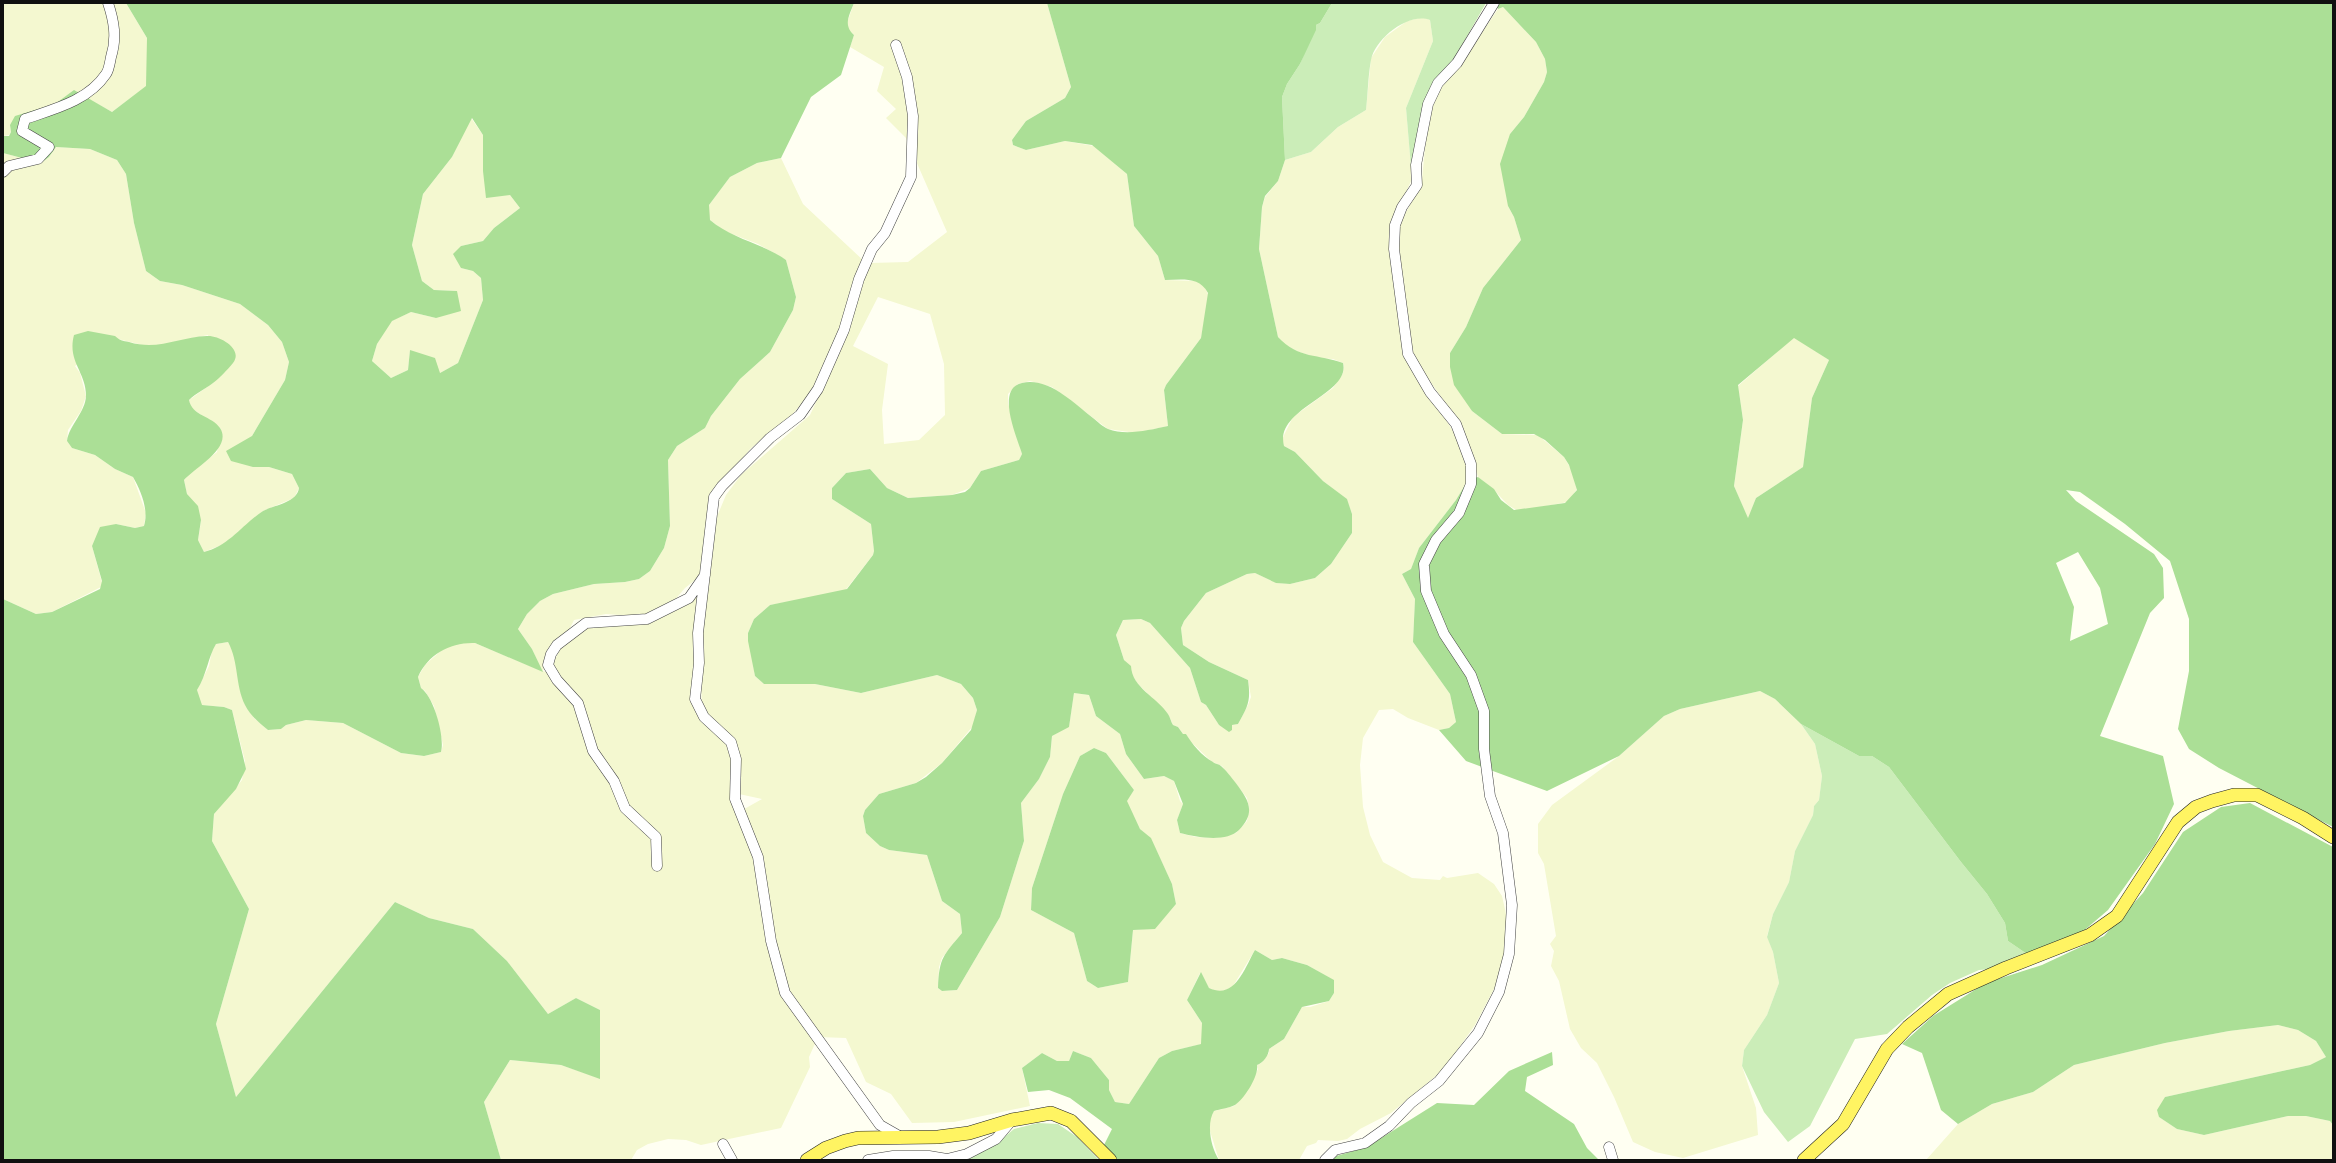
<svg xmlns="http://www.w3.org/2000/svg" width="2336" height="1163" viewBox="0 0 2336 1163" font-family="Georgia,serif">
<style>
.farmland{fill:#f4f8d0;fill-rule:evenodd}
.green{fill:#cbedb8}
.forest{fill:#abdf96;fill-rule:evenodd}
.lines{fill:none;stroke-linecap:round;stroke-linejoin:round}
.minor-casing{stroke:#434343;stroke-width:11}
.major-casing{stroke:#212121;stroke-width:14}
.minor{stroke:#fff;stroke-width:10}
.major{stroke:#fff462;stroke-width:13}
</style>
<rect width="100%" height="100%" fill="#fffff2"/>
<path class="farmland" d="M3 3H126L147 38V86L112 112 74 91 55 104 10 125 11 132 9 135 3 136Z
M854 3H1047L1071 87 1065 98 1026 121 1012 140 1013 145 1026 150 1065 141 1094 146 1127 174 1134 226 1158 256 1165 280 1199 281 1205 287 1209 297 1201 338 1166 385 1164 390 1168 426 1136 433 1108 429 1052 387 1030 381 1018 384 1008 394V403L1022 454 1019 460 981 471 970 488 952 495 908 498 887 488 870 469 846 473 832 488V499L871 524 874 551 873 555 844 592 770 605 754 619 748 633 755 676 764 684H815L861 693 937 675 961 684 973 698 977 710 973 726 942 763 916 783 879 794 865 810 863 816 866 833 880 846 889 850 927 855 942 901 960 914 962 933 942 958 939 967 938 988 942 991 957 990 1000 917 1024 841 1021 803 1039 779 1050 757 1052 736 1069 726 1074 693 1089 695 1096 716 1120 734 1126 754 1144 779 1164 776 1174 781 1180 801 1183 804 1177 820 1180 833 1196 837 1215 838 1236 833 1247 821 1249 809 1247 798 1222 766 1212 762 1190 741 1186 734H1183L1178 727 1173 725 1168 714 1137 683 1131 673 1130 666 1124 660 1116 635 1123 620 1141 619 1150 623 1190 668 1201 702 1206 705 1219 725 1229 731 1232 730V725L1238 724 1248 705 1251 697 1248 680 1209 662 1183 645 1181 628 1184 621 1206 593 1247 574 1255 573 1277 583 1290 584 1315 578 1331 564 1352 533V514L1347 500 1323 481 1295 452 1284 446 1282 439 1293 417 1333 388 1343 373 1344 366 1343 363 1333 359 1317 358 1299 352 1285 345 1278 337 1259 249 1262 207 1265 197 1278 181 1285 160 1311 152 1338 127 1366 110 1371 58 1385 37 1407 21 1423 17 1430 20 1433 41 1406 108 1412 179 1390 227 1396 299 1407 359 1458 439 1468 462V480L1456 500 1419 548 1411 569 1402 574 1415 599 1413 642 1450 694 1456 722 1449 728 1439 730 1408 718 1393 709 1379 710 1363 738 1360 765 1363 807 1370 835 1383 862 1412 878 1440 880 1443 876 1447 878 1478 873 1494 884 1502 896 1509 927 1505 959 1496 985 1475 1025 1443 1070 1391 1113 1360 1129 1347 1139 1338 1141 1318 1140 1316 1143 1307 1146 1299 1160H1219L1210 1131V1118L1214 1111 1234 1106 1240 1100 1251 1083 1258 1069 1257 1065 1261 1063 1269 1053V1049L1284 1039 1302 1007H1310L1329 1001 1334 993 1333 980 1307 965 1282 958 1272 960 1255 950 1233 986 1226 991 1220 993 1209 988 1200 973 1187 1000 1202 1023V1044L1172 1051 1159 1058 1129 1104 1115 1102 1109 1090V1080L1091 1058 1073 1051 1069 1061H1057L1042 1053 1022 1068 1030 1106 954 1122 912 1123 891 1094 866 1082 846 1038 818 1037 809 1057 810 1067 781 1128 701 1145 686 1140 668 1139 648 1144 637 1150 631 1160H501L484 1102 510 1060 561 1065 599 1078 600 1010 576 998 548 1014 507 961 473 929 429 918 395 902 236 1097 216 1024 249 909 212 841 214 814 242 780 245 761 232 710 224 707 201 705 199 702 197 690 209 666 212 650 216 644 228 642 233 651 245 704 254 718 268 730 281 729 286 725 306 720 343 723 401 753 424 756 441 752 443 745 434 706 425 691 421 688 418 677 425 665 445 647 465 642 475 643 542 671 532 649 518 629 527 614 540 601 553 594 594 584 625 582 639 579 650 571 664 548 670 526 668 460 677 446 705 428 711 416 740 379 770 352 793 310 796 297 786 260 758 244 724 231 710 220 708 212 709 205 730 177 757 163 781 158 803 204 865 262 858 273 827 366 808 396 790 417 751 448 711 496 707 558 700 576 685 588 667 609 637 616 606 614 574 620 568 632 546 654 543 671 557 676 551 666 561 648 568 639 590 624 625 626 646 622 669 613 701 591 697 627 693 694 696 710 715 731 723 737 733 753 730 783 739 812 762 799 739 794 737 777 741 764 736 743 702 708 700 648 716 519 726 495 741 475 810 415 838 355 870 263 908 262 947 232 906 138 886 118 896 109 877 91 884 67 850 47 854 35 848 30 847 23ZM878 297 930 314 944 364 945 415 919 440 884 444 882 410 888 364 853 346ZM1094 748 1106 753 1134 790 1126 801 1140 829 1151 839 1172 884 1176 904 1155 928 1133 930 1128 982 1098 988 1087 981 1074 933 1031 910 1032 888 1063 794 1080 756Z
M1503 7 1536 42 1545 59 1547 72 1544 82 1524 117 1510 134 1508 206 1514 217 1521 240 1483 288 1466 327 1450 353 1472 411 1502 434 1538 435 1564 457 1572 471 1577 489 1568 502 1518 511 1508 505 1493 489 1478 477 1459 422 1427 377 1412 353 1398 254 1399 221 1408 209 1422 180 1426 137 1435 95 1460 65 1498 9Z
M471 118 483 135V171L510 195 520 208 494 228 483 241 461 246V268L473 271 481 278 483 300 458 363 440 373 410 350 408 370 391 378 372 361 377 344 391 321 411 312 436 318 457 291 434 290 422 281 412 245 423 194 452 157Z
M56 147 90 149 117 160 126 174 134 223 146 271 160 281 182 285 240 304 268 325 282 342 289 362 285 380 252 436 253 467H269L292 474 299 488 294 498 263 511 224 544 204 552 198 540 201 521 187 494 184 480 189 474 217 452 221 429 190 407 189 400 214 382 208 335 150 347 118 339 75 366 80 373 86 396 81 411 68 430 67 441 72 448 95 455 115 469 133 477 146 513 144 526 135 528 116 524 100 531 92 546 103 586 52 612 36 614 3 599V153L41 163 49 157Z
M1794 337 1829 360 1812 398 1803 467 1756 498 1748 519 1734 486 1743 420 1738 386Z
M1760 691 1775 699 1801 724 1815 744 1822 776 1819 800 1814 806 1813 815 1795 851 1789 882 1773 914 1767 936 1773 952 1779 983 1767 1015 1744 1050 1742 1066 1756 1108 1758 1135 1683 1158 1655 1152 1633 1142 1614 1097 1597 1063 1581 1048 1570 1029 1559 981 1551 966 1554 951 1550 944 1556 936 1544 864 1538 853V824L1552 805 1619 756 1664 716 1680 709Z
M2278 1025 2298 1030 2316 1041 2326 1057 2310 1065 2165 1097 2159 1117 2177 1129 2204 1135 2288 1116H2306L2330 1121 2333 1125V1160H1926L1958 1124 1992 1104 2033 1092 2074 1065 2165 1043 2229 1031Z"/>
<path class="green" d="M1332 3H1486L1450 66 1420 129 1412 179 1406 108 1433 41 1430 20C1408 12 1375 39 1371 60 1368 76 1368 93 1366 110L1338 127 1311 152 1285 160 1282 97 1287 84 1300 64 1316 25 1320 23Z
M1801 724 1859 756H1872L1889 767 1961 862 1987 894 2005 923 2008 941 2027 954 1991 969 1979 970 1950 983 1932 995 1887 1034 1855 1039 1810 1126 1788 1142 1764 1112 1742 1066 1744 1050 1767 1015 1779 983 1773 952 1767 937 1773 914 1789 882 1795 851 1813 815 1814 806 1819 800 1822 776 1815 744Z
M1038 1123 1058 1124 1077 1137 1099 1160H964L1002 1139 1014 1129Z"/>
<path class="forest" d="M126 3H854C849 16 843 25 854 35L841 75 811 97 781 158 757 163 730 177 709 205 710 220C732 239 762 243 786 260L796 297 793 310 770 352 740 379 711 416 705 428 677 446 668 460 670 526 664 548 650 571 639 579 625 582 594 584 553 594 540 601 527 614 518 629 532 649 543 672 475 643C451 642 428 654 418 677L421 688C434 697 445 737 441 752L424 756 401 753 343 723 306 720 286 725 281 729 268 730C259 723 250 715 245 705 235 685 239 662 228 642L216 644C208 657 207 674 197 690L202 705 224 707 232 710 246 769 236 789 214 814 212 841 249 909 216 1024 236 1097 395 902 429 918 473 929 507 961 548 1014 576 998 600 1010V1079L561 1065 510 1060 484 1102 501 1160H3V599L36 614 52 612 100 589 102 581 92 546 100 527 116 524 135 528 144 526C149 510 141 491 133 477L115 469 95 455 72 448 67 441C69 425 86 412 86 395 86 372 67 361 74 335L88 331 115 336C119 340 123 341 129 342 158 351 179 337 207 336 219 335 244 349 233 363 227 370 220 378 213 383 205 389 196 393 189 400 192 416 212 416 220 428 233 448 194 468 184 480L187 494 198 506 201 520 198 540 204 552C229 546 243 524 263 511 274 505 297 503 299 488L292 474 269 467H253L231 461 226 451 252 436 285 380 289 362 282 342 268 325 240 304 182 285 160 281 146 271 134 223 126 174 117 160 90 149 56 147 49 157 41 163 3 153V136H9L11 132 10 125 15 116 55 104 74 90 112 112 146 86 147 38ZM472 118 483 135V171L486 198 510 195 520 208 494 228 483 241 461 246 453 254 461 268 473 271 481 278 483 300 458 363 440 373 435 358 410 350 408 370 391 378 372 361 377 344 392 321 411 312 436 318 461 311 457 291 434 290 422 281 412 245 423 194 452 157Z
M1047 3H1332L1320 23 1316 25V30L1300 64 1287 84 1282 97 1285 160 1278 181 1265 196 1262 207 1259 249 1278 337C1298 359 1319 354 1343 363 1351 395 1274 408 1284 446L1295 452 1323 481 1347 499 1352 514V533L1331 564 1315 578 1290 584 1276 583 1255 573 1247 574 1206 593 1184 621 1181 628 1183 645 1209 662 1248 680C1251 701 1248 706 1238 724L1232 725V730L1229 732 1219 725 1206 705 1201 702 1190 668 1150 623 1141 619 1123 620 1116 635 1124 660 1131 666C1132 688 1157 697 1168 714 1170 717 1171 722 1173 725L1178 727 1183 734H1186C1192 744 1202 756 1213 762 1215 764 1219 764 1221 766 1226 770 1231 777 1235 782 1248 799 1257 812 1239 830 1226 843 1196 837 1180 833L1177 820 1183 804 1174 781 1164 776 1144 779 1126 754 1120 734 1096 716 1089 695 1074 693 1069 727 1052 736 1050 757 1039 779 1021 803 1024 841 1000 917 957 990 942 991 938 988C939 957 944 955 962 933L960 914 942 901 927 855 889 850 880 846 866 833 863 816 865 810 879 794 916 783 926 777 942 763 971 730 977 710 973 698 961 684 937 675 861 693 815 684H764L755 676 748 641V633L754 619 770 605 847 589 873 555 874 551 871 524 832 499V488L846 473 870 469 887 488 908 498 952 495 965 492 970 488 981 471 1019 460 1022 454C1017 437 995 389 1022 383 1049 377 1073 403 1093 418 1097 421 1103 427 1108 429 1126 436 1149 430 1168 426L1164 390 1166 385 1201 338 1208 293C1199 276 1181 280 1165 280L1158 256 1134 226 1127 174 1092 145 1065 141 1026 150 1013 145 1012 140 1026 121 1065 98 1071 87Z
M1496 3H2333V827L2219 768 2189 749 2178 729 2189 671V619L2170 561 2125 524 2080 492 2066 490 2076 501 2154 554 2163 568 2164 598 2150 613 2100 736 2163 756 2174 804 2155 844 2108 910 2080 934 2027 954 2008 941 2005 923 1987 894 1961 862 1889 767 1872 756H1859L1801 724 1775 699 1760 691 1680 709 1664 716 1619 756 1547 791 1466 761 1439 730 1449 728 1456 722 1450 694 1413 642 1415 599 1402 574 1411 569 1419 548 1456 500 1468 480 1478 477 1494 489 1501 500 1514 510 1565 503 1577 490 1569 465 1564 457 1545 440 1534 434H1502L1472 411 1454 385 1450 367V353L1466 327 1483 288 1521 240 1514 217 1508 206 1500 164 1510 134 1524 117 1544 82 1547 72 1545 59 1536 42 1503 7 1498 9ZM1794 338 1829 360 1812 398 1803 467 1756 498 1748 518 1734 486 1743 420 1738 385ZM2078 552 2100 588 2108 624 2070 641 2074 607 2056 563Z
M1094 748 1106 753 1134 790 1127 801 1140 829 1151 838 1172 884 1176 904 1155 929 1133 930 1128 982 1098 988 1087 981 1074 933 1031 910 1032 888 1063 794 1080 756Z
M2250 803 2333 847V1125L2330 1121 2306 1116H2288L2204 1135 2177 1129 2159 1117 2157 1110 2165 1097 2310 1065 2326 1057 2316 1041 2298 1030 2278 1025 2229 1031 2165 1043 2074 1065 2033 1092 1992 1104 1958 1124 1941 1110 1922 1053 1902 1044 1933 1016 1986 983 2042 965 2104 936 2143 893 2183 832 2221 807Z
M1255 950 1272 960 1282 958 1307 965 1334 980V993L1329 1001 1302 1007 1284 1039 1269 1049C1269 1055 1263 1063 1257 1065 1259 1076 1244 1099 1235 1105 1229 1108 1220 1109 1214 1111 1206 1124 1211 1148 1219 1160H1117L1104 1145 1112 1129 1070 1098 1049 1090 1028 1092 1022 1068 1042 1053 1057 1061H1069L1073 1051 1091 1058 1109 1080V1090L1115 1102 1129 1104 1159 1058 1172 1051 1201 1044 1202 1023 1187 1000 1201 972 1209 988C1235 1000 1244 969 1255 950Z
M1552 1052 1553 1065 1527 1077 1525 1091 1574 1124 1587 1148 1599 1160H1335L1333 1157 1367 1147 1437 1103 1474 1105 1509 1071Z"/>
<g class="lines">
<defs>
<path id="minor" d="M896 45 907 77 913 116 911 177 885 233 872 249 859 279 844 330 818 389 800 415 770 438 722 486 714 497 698 633 699 663 695 699 704 717 731 742 736 759 735 799 758 857 771 941 785 993 880 1125 901 1137
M3 172 9 166 38 159 49 147 22 131 25 119C54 109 88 101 106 74 109 70 110 62 111 57 117 38 114 21 108 3
M657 866 656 837 625 808 614 781 593 751 578 703 557 680 548 665 551 654 557 645 586 623 647 619 689 598 705 575
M723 1144 732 1160
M1609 1147 1613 1160
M868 1160 893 1156H929L947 1159 967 1154 996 1139 1012 1120
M1325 1160 1335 1150 1365 1143 1389 1126 1411 1103 1439 1081 1478 1033 1499 992 1509 954 1512 905 1503 833 1490 796 1484 749V711L1471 675 1444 634 1426 591 1424 564 1436 540 1459 513 1471 484V464L1456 424 1430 392 1408 354 1394 249 1395 225 1402 207 1417 185 1416 165 1428 104 1438 83 1457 63 1494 3"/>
<path id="major" d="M807 1160 826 1148 845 1141 858 1138 938 1137 969 1133 1012 1120 1051 1113 1071 1121 1110 1160
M1804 1160 1843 1124 1887 1049 1908 1027 1948 994 2006 968 2090 935 2117 916 2178 822 2196 807 2212 801 2234 795H2257L2303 818 2333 837"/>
</defs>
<use href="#minor" class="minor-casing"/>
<use href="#major" class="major-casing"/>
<use href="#minor" class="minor"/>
<use href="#major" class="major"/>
</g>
<rect width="2336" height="1163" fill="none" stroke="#101010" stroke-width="8"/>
</svg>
